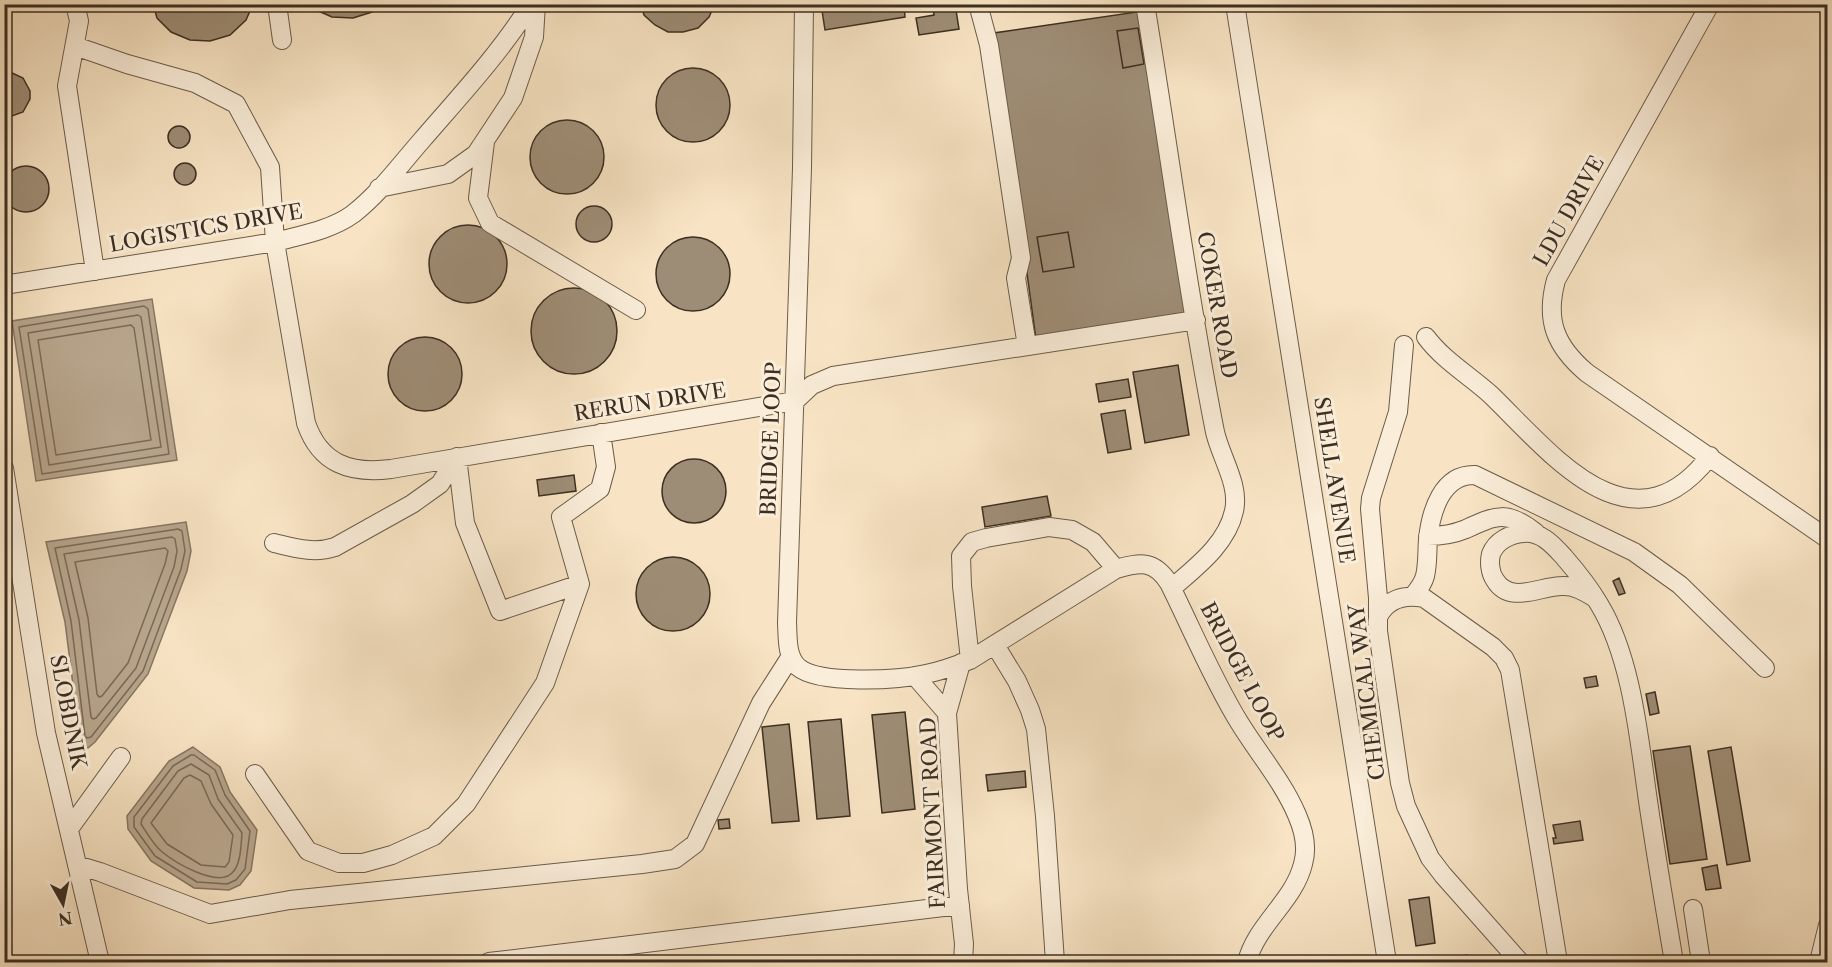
<svg xmlns="http://www.w3.org/2000/svg" width="1832" height="967" viewBox="0 0 1832 967" font-family="'Libre Caslon Text',serif">
<style>
.water{fill:#b8a68d;stroke:#867662;stroke-width:1.5}
.lines{fill:none;stroke-linecap:round;stroke-linejoin:round}
.shore{stroke:#7a6a58;stroke-width:1.5}
.building{fill:#9e8d76;stroke:#3c2f22;stroke-width:1.5}
.minor-casing{stroke:#6b5c4a;stroke-width:20}
.minor{stroke:#faedd9;stroke-width:18}
.labels{text-anchor:middle;stroke-width:6;stroke-linejoin:round;paint-order:stroke}
.street-label{font-size:21px;fill:#3c2f22;stroke:#faedd9}
</style>
<rect width="100%" height="100%" fill="#f8e4c4"/>
<filter id="stains"><feTurbulence type="fractalNoise" baseFrequency=".00333" numOctaves="4"/><feColorMatrix values="0 0 0 0 .2 0 0 0 0 .09 0 0 0 0 .02 0 0 0 .5 -.17"/></filter>
<radialGradient id="worn" r=".72"><stop offset=".6" stop-color="#630" stop-opacity="0"/><stop offset="1" stop-color="#630" stop-opacity=".3"/></radialGradient>
<path class="water" d="M152 299 177 460 36 481 12 321Z
M186 522 191 551 187 571 148 674 95 742 88 748 84 747 80 740 65 622 46 542Z
M193 747 220 767 230 792 257 830 251 871 240 885 229 890 194 888 151 861 128 829 127 816 169 761Z"/>
<g class="lines">
<path class="shore" d="M144 306 148 309 169 454 42 474 19 327Z
M138 315 141 317 161 447 49 465 28 333Z
M131 325 134 328 151 440 56 455 38 340Z
M178 529 182 531 185 551 181 569 143 671 91 737 87 738 85 736 71 621 55 548Z
M172 537 175 539 177 551 174 567 136 668 96 718 93 719 91 717 79 620 64 554Z
M165 548 168 551 165 564 128 663 102 696 99 697 97 694 88 618 75 562Z
M191 755H194L215 770 225 795 250 831 245 869 236 880 227 884 197 882 155 856 134 827V817L173 766Z
M191 764 209 775 218 799 242 833C241 845 241 865 232 873 217 888 174 862 161 851 153 844 147 833 141 824L142 819 178 771Z
M190 775 201 781 211 804 233 835 229 862 225 867 201 865 167 844 151 823 184 778Z"/>
</g>
<path class="building" d="M153 4H253L246 20 230 35 210 41 190 40 171 32 157 18Z
M309 4H380L372 12 353 18 332 17 314 9Z
M641 4H715L709 17 698 28 683 32H668L655 25 644 15Z
M821 4H831V7L849 4H904L905 17 825 30Z
M933 4H955L959 29 919 35 916 18 934 15Z
M1605 4H1630L1620 11H1614Z
M1143 11 1190 315 1036 339 994 33Z
M1138 28 1144 64 1123 68 1117 31Z
M656 105a37 37 0 1 1 74 0a37 37 0 1 1-74 0Z
M10 72 23 78 30 91V99L23 112 9 117H4V73Z
M530 157a37 37 0 1 1 74 0a37 37 0 1 1-74 0Z
M168 137a11 11 0 1 1 22 0a11 11 0 1 1-22 0Z
M1828 132V150L1822 143 1823 135Z
M174 174a11 11 0 1 1 22 0a11 11 0 1 1-22 0Z
M3 189a23 23 0 1 1 46 0a23 23 0 1 1-46 0Z
M576 224a18 18 0 1 1 36 0a18 18 0 1 1-36 0Z
M429 264a39 39 0 1 1 78 0a39 39 0 1 1-78 0Z
M1068 232 1074 267 1043 272 1037 237Z
M656 274a37 37 0 1 1 74 0a37 37 0 1 1-74 0Z
M531 331a43 43 0 1 1 86 0a43 43 0 1 1-86 0Z
M388 374a37 37 0 1 1 74 0a37 37 0 1 1-74 0Z
M1178 365 1189 435 1145 443 1133 372Z
M1128 379 1131 397 1099 402 1096 384Z
M1125 410 1131 449 1108 453 1101 414Z
M662 491a32 32 0 1 1 64 0a32 32 0 1 1-64 0Z
M574 475 576 491 539 496 537 480Z
M1047 496 1051 516 985 527 982 507Z
M636 594a37 37 0 1 1 74 0a37 37 0 1 1-74 0Z
M1619 578 1625 593 1619 595 1613 581Z
M1596 676 1598 686 1586 688 1584 678Z
M1655 692 1659 713 1650 715 1646 694Z
M905 712 915 809 882 813 872 715Z
M841 719 850 816 817 819 808 722Z
M789 724 799 821 772 823 762 727Z
M1690 746 1707 859 1670 864 1653 751Z
M1731 747 1750 861 1727 865 1708 751Z
M1025 771 1026 787 988 791 986 775Z
M729 819 730 828 719 829 718 820Z
M1580 821 1583 840 1554 844 1553 838H1556L1553 825Z
M1717 865 1721 888 1706 890 1702 868Z
M1429 897 1435 943 1416 946 1409 900Z
M1467 955 1468 962H1434L1433 961Z"/>
<g class="lines">
<defs>
<path id="minor" d="M75 4 79 21 67 86 95 271
M277 4 282 40
M804 4 802 168 787 623C788 637 786 656 798 667 819 685 899 680 926 674 941 671 955 666 970 660L1116 569C1141 562 1154 560 1169 583 1192 629 1212 678 1239 722 1258 753 1283 782 1297 815 1304 831 1308 847 1303 864 1294 901 1256 925 1247 962
M978 4 989 45 1021 258 1016 278 1027 346
M1145 4C1169 147 1187 291 1215 432 1221 458 1240 485 1234 511 1227 544 1196 567 1172 588
M1235 4 1387 962
M1710 4 1556 280C1545 320 1555 346 1587 373L1828 539
M75 46 127 64 195 83 236 104 270 167 275 242 306 423C320 464 350 474 391 469L795 401 812 385 833 376 1196 320
M485 142 478 198 490 223 636 310
M379 188 448 174 476 154 513 98 534 37 536 4
M4 285 275 242C301 235 331 230 353 214 379 194 400 165 422 140 460 96 500 53 531 4
M1426 337C1443 360 1470 376 1491 395 1551 453 1631 558 1710 456
M1404 345 1398 412 1371 498 1370 509 1378 598V631L1400 783 1406 806 1430 858 1443 875 1520 962
M457 457 465 523 500 611 580 584 561 517 600 489 606 467 601 433
M4 468 46 733 100 962
M1428 536C1441 536 1454 534 1466 529 1496 515 1508 510 1536 533
M274 543C295 548 314 554 335 547L412 504 440 484 457 457
M1413 596C1418 590 1423 584 1425 576 1428 564 1427 551 1428 539 1431 511 1442 474 1475 475L1634 552 1680 585 1765 668
M1595 598C1585 592 1574 585 1562 586 1540 586 1510 605 1495 580 1490 573 1489 562 1491 554 1496 541 1510 534 1523 533 1541 531 1553 545 1564 557 1577 572 1589 587 1599 604 1632 658 1639 739 1648 801 1656 855 1665 909 1674 962
M1378 617C1387 599 1404 594 1424 598L1493 647 1504 658 1510 670 1558 962
M995 645 1017 681 1030 710 1036 729 1045 816 1055 962
M970 660 962 586 961 556 972 542 986 538 1049 527 1072 530 1093 542 1116 569
M961 663 947 713 958 889 964 944 963 962
M915 676 947 713
M255 774 308 851 339 863H363L392 855 434 836 466 804 545 683 580 584
M69 829 121 757
M77 865 100 872 210 914 290 900 642 864 675 859 695 844 761 703 791 656
M1693 909 1701 962
M489 962 960 905
M1819 962 1828 925"/>
</defs>
<use href="#minor" class="minor-casing"/>
<use href="#minor" class="minor"/>
</g>
<g class="labels">
<g class="street-label">
<text transform="translate(1569 211) rotate(-61)" y="7">LDU DRIVE</text>
<text transform="translate(206 228) rotate(-10)" y="7">LOGISTICS DRIVE</text>
<text transform="translate(1217 305) rotate(80)" y="7">COKER ROAD</text>
<text transform="translate(650 402) rotate(-9)" y="7">RERUN DRIVE</text>
<text transform="translate(771 439) rotate(-88)" y="7">BRIDGE LOOP</text>
<text transform="translate(1334 480) rotate(81)" y="7">SHELL AVENUE</text>
<text transform="translate(1242 672) rotate(62)" y="7">BRIDGE LOOP</text>
<text transform="translate(1367 692) rotate(-97)" y="7">CHEMICAL WAY</text>
<text transform="translate(68 712) rotate(79)" y="7">SLOBDNIK</text>
<text transform="translate(933 813) rotate(-93)" y="7">FAIRMONT ROAD</text>
</g>
</g>
<rect width="1832" height="967" fill="none" stroke="#f8e4c4" stroke-width="24"/>
<rect x="6" y="6" width="1820" height="955" fill="none" stroke="#3c2f22" stroke-width="3"/>
<rect x="12" y="12" width="1808" height="943" fill="none" stroke="#3c2f22" stroke-width="1.5"/>
<g transform="translate(63 904) rotate(171)" stroke="#faedd9" stroke-width="4.5" paint-order="stroke">
<path d="M0-4.5L10 22L0 15L-10 22Z" fill="#3c2f22"/>
<text y="-9" font-size="16" font-weight="bold" text-anchor="middle" fill="#3c2f22">N</text>
</g>
<rect width="100%" height="100%" filter="url(#stains)"/>
<rect width="100%" height="100%" fill="url(#worn)"/>
</svg>
